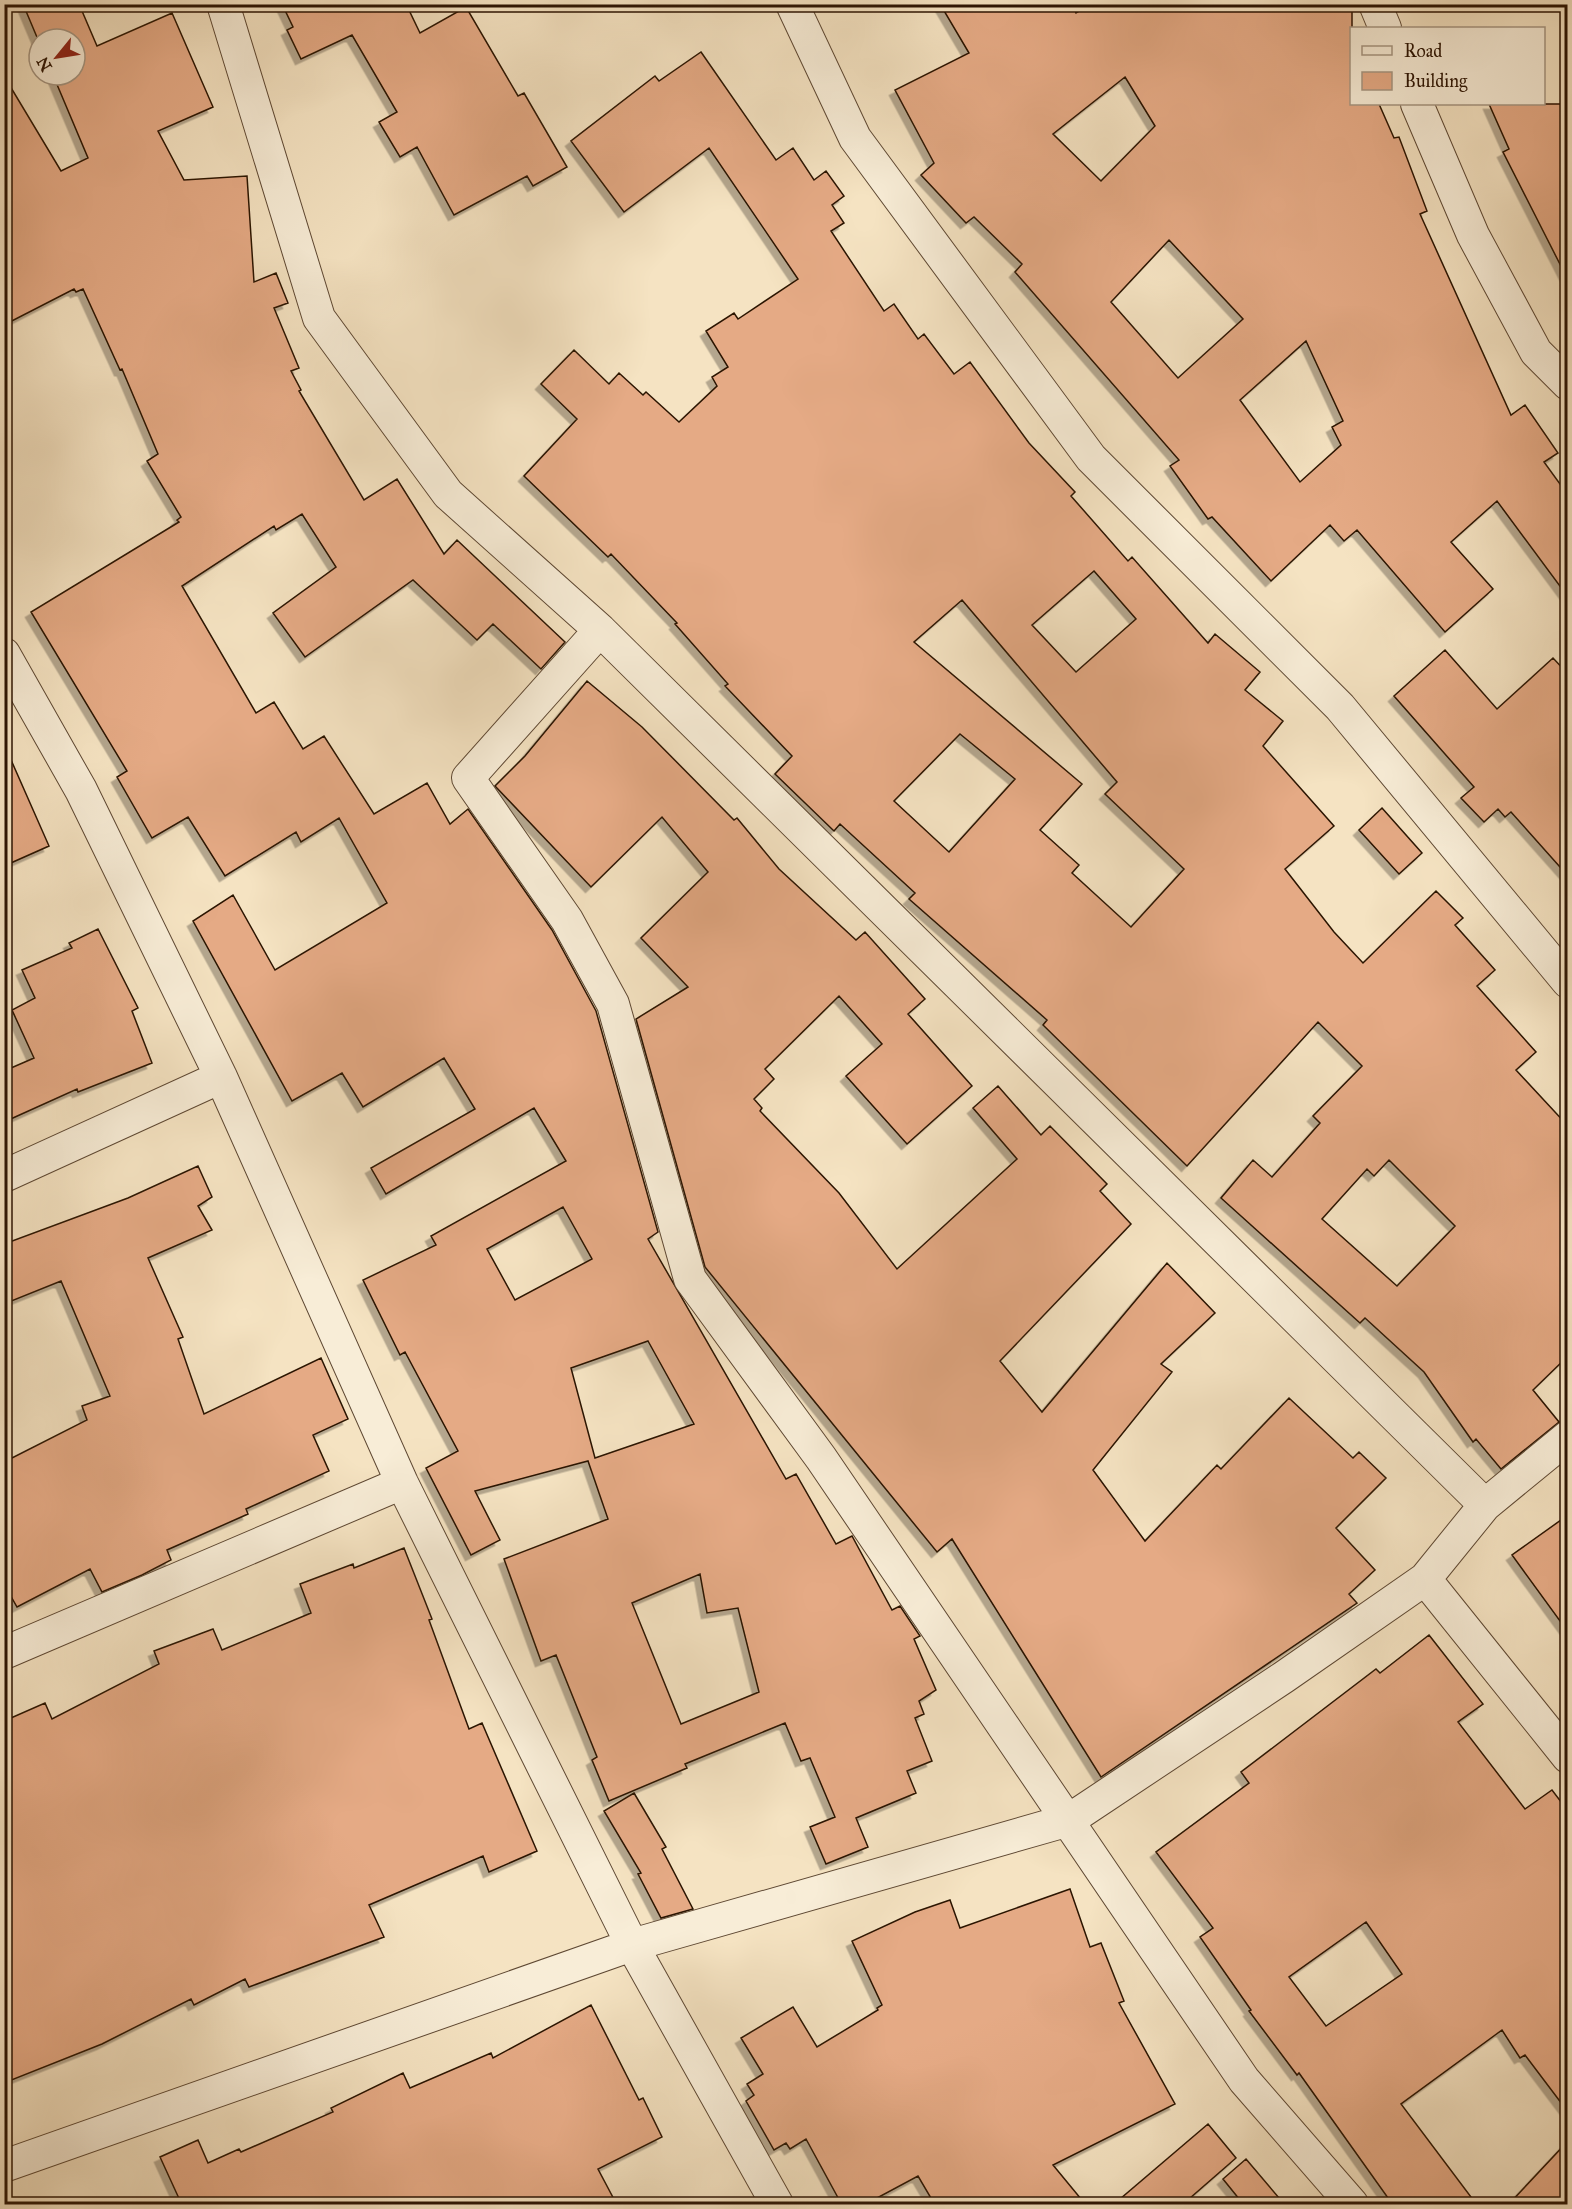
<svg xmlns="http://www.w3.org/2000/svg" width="1572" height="2209" viewBox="0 0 1572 2209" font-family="'IM FELL Great Primer',serif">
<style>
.building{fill:#e5aa85;stroke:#2c1403;stroke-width:1.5;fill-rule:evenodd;filter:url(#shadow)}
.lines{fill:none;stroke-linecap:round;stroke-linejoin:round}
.minor-casing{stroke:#5e4833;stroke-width:34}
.minor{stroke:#f8edd7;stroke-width:32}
</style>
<defs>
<filter id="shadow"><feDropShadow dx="-5.5" dy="5.5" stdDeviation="0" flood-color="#0004"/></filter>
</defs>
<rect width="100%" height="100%" fill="#f5e3c2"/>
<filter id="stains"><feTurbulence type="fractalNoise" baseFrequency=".00333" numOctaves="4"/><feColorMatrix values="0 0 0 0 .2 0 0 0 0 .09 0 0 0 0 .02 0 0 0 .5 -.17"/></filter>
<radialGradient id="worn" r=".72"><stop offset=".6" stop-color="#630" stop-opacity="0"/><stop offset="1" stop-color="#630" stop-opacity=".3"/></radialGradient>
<path class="building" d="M23 4H79L97 46 172 13 213 107 158 131 184 180 247 176 254 282 276 273 288 303 274 308 299 368 291 371 301 390 299 391 364 500 397 479 444 554 457 540 565 642 541 669 493 624 477 640 413 580 305 657 273 613 336 567 302 514 276 530 274 526 182 586 256 713 274 702 303 749 324 736 374 814 427 783 450 824 468 809 552 930 596 1011 658 1232 648 1239 786 1479 796 1474 836 1544 852 1536 892 1610 900 1606 920 1636 914 1639 936 1690 919 1701 924 1714 915 1718 932 1761 907 1771 916 1793 856 1818 868 1847 826 1864 810 1827 835 1817 810 1758 801 1761 785 1723 685 1764 687 1768 609 1801 592 1760 597 1757 556 1655 541 1661 504 1559 608 1519 588 1461 475 1491 500 1540 471 1555 426 1468 458 1451 405 1352 400 1355 363 1280 436 1245 431 1236 566 1161 534 1108 386 1194 371 1168 475 1109 444 1058 363 1107 342 1073 292 1101 193 921 233 895 275 970 387 903 339 818 301 842 296 832 225 876 188 817 152 838 117 777 127 771 31 612 179 522 177 520 181 517 147 461 158 454 122 369 120 370 83 289 76 292 74 289 4 325V76L61 171 88 158 53 75H75V39H39V42ZM563 1207 592 1259 515 1300 487 1249ZM648 1341 694 1424 595 1458 571 1368ZM700 1574 707 1613 738 1608 759 1692 681 1724 632 1603Z
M282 4H415L408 8 420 33 466 7 518 96 524 93 567 167 533 186 527 176 454 215 417 147 400 157 379 122 397 112 352 35 301 59 287 30 293 27Z
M940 4H1072L1076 13 1091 4H1352V104H1379L1394 138 1399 137 1427 211 1420 214 1511 415 1525 405 1558 453 1544 462 1568 495V597L1497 501 1451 542 1493 589 1445 632 1357 530 1344 541 1330 525 1271 581 1212 517 1208 519 1170 466 1179 460 1015 272 1022 264 974 217 966 223 921 175 934 163 895 90 969 53ZM1125 77 1155 126 1101 181 1053 134ZM1169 240 1243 319 1178 378 1111 302ZM1306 341 1343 421 1332 427 1341 445 1300 482 1240 400Z
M701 52 776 160 793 148 814 180 826 171 844 196 832 205 844 223 831 231 884 311 894 304 918 339 924 334 954 374 970 362 1029 443 1075 492 1071 496 1128 561 1132 557 1208 643 1215 634 1260 672 1245 690 1283 721 1263 746 1334 826 1285 869 1334 932 1363 963 1436 891 1463 918 1455 925 1495 970 1477 986 1536 1052 1516 1070 1568 1126V1356L1533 1390 1559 1422 1501 1469 1476 1439 1473 1442 1424 1372 1365 1318 1360 1323 1221 1198 1253 1160 1272 1177 1320 1123 1313 1116 1362 1066 1318 1022 1187 1166 1043 1025 1047 1020 909 899 915 893 840 824 834 831 775 774 792 756 725 686 728 684 675 624 677 623 611 554 608 557 524 476 577 419 541 384 574 350 609 384 619 373 643 395 646 392 679 422 717 386 712 377 728 367 706 331 734 313 738 319 798 279 709 148 624 212 571 141 655 76 659 81ZM1094 571 1136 619 1076 672 1032 625ZM962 600 1117 782 1105 794 1184 869 1131 927 1072 873 1079 865 1040 830 1082 784 914 642ZM960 734 1015 779 949 852 894 801ZM1389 1160 1455 1226 1397 1286 1322 1219 1367 1169 1374 1176Z
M1489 104H1568V280L1503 152 1509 149Z
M1445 650 1497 709 1553 658 1568 674V876L1511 812 1505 817 1498 809 1484 822 1461 798 1474 787 1394 696Z
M587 681 642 727 734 820 737 818 779 869 856 940 865 932 925 999 908 1014 972 1086 907 1144 846 1076 882 1044 839 996 765 1069 774 1079 754 1099 762 1108 760 1111 839 1193 897 1269 1017 1159 973 1108 998 1086 1041 1135 1050 1126 1107 1184 1100 1191 1131 1224 1000 1361 1042 1412 1167 1263 1215 1313 1161 1364 1172 1372 1093 1470 1145 1541 1217 1465 1221 1469 1289 1398 1353 1458 1359 1452 1386 1478 1336 1528 1375 1570 1349 1594 1357 1603 1101 1777 952 1539 937 1552 705 1267 636 1019 688 987 641 938 708 872 662 817 591 887 495 786 525 756Z
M4 744 49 846 4 866Z
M1382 808 1422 853 1399 874 1359 830Z
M98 929 138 1008 132 1011 152 1063 78 1092 77 1089 4 1122V1071L34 1058 12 1010 35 998 22 970 72 948 69 943Z
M198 1166 212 1197 198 1206 212 1230 148 1258 183 1337 178 1339 204 1414 321 1358 348 1419 313 1435 329 1471 246 1509 248 1514 167 1550 171 1560 142 1575 102 1592 90 1569 17 1607 4 1584V1462L87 1420 82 1406 110 1396 61 1281 4 1304V1244L128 1198Z
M1568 1515V1632L1512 1555Z
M404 1548 432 1619 429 1620 469 1729 482 1723 537 1851 489 1872 483 1856 369 1905 384 1937 249 1987 245 1979 194 2005 191 1999 102 2044 4 2083V1721L45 1703 52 1719 159 1664 154 1651 213 1629 222 1650 311 1613 300 1584 353 1564 354 1568Z
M1429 1635 1483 1704 1458 1722 1525 1809 1552 1790 1568 1811V2112L1525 2055 1520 2058 1502 2030 1401 2104 1477 2205H1393L1299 2073 1297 2075 1249 2011 1251 2010 1200 1937 1213 1928 1156 1852 1249 1783 1241 1772 1376 1669 1380 1673ZM1366 1922 1402 1974 1326 2026 1289 1977Z
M634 1793 666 1847 662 1849 693 1909 661 1918 638 1874 641 1873 604 1811Z
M1070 1889 1090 1947 1101 1943 1124 2001 1119 2003 1175 2104 1053 2165 1086 2205H935L918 2176 864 2205H842L806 2139 790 2149 786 2143 774 2150 746 2101 754 2095 747 2084 763 2074 741 2038 793 2007 817 2047 878 2010 877 2008 882 2005 852 1941 915 1912 950 1900 960 1928Z
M591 2005 639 2100 643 2098 662 2137 598 2169 617 2205H182L160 2157 198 2140 208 2163 239 2149 241 2152 333 2112 331 2108 403 2073 410 2088 491 2053 493 2058Z
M1208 2124 1236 2158 1182 2205H1113Z
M1568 2141V2205H1508Z
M1246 2159 1285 2205H1244L1223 2179Z"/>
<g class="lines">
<defs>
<path id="minor" d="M223 4 319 318 448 494 600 630 1485 1505
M792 4 855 138 1091 458 1340 707 1568 982
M1375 4 1385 28
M1417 104 1473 235 1536 352 1568 384
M600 630 468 778 567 920 613 1004 690 1279 821 1458 1244 2080 1352 2204
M4 654 81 790 221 1077 402 1483 632 1945 777 2204
M4 1176 221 1077
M1425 1579 1568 1757
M4 1653 402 1483
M4 2166 632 1945 1069 1820 1284 1677 1425 1579 1485 1505 1568 1437"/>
</defs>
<use href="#minor" class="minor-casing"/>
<use href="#minor" class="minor"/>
</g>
<rect width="1572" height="2209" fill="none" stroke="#f5e3c2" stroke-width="24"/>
<rect x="6" y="6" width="1560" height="2197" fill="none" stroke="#2c1403" stroke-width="3"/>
<rect x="12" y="12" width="1548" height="2185" fill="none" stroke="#2c1403" stroke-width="1.5"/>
<rect x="1350" y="27" width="195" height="78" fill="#f8edd7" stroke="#a69682" stroke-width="1.5"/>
<rect x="1362" y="46" width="30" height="9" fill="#f8edd7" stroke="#a69682" stroke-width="1.5"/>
<text x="1404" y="57" font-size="18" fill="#2c1403">Road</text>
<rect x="1362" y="72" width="30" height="18" fill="#e5aa85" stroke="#a69682" stroke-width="1.5"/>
<text x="1404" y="87" font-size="18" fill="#2c1403">Building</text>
<g transform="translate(57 57) rotate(240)"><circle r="28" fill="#f8edd7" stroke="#a69682" stroke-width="1.5"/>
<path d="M0-4.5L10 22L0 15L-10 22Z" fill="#8f2418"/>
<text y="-9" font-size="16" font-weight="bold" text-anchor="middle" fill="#2c1403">N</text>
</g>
<rect width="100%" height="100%" filter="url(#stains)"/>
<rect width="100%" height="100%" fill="url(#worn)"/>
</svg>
